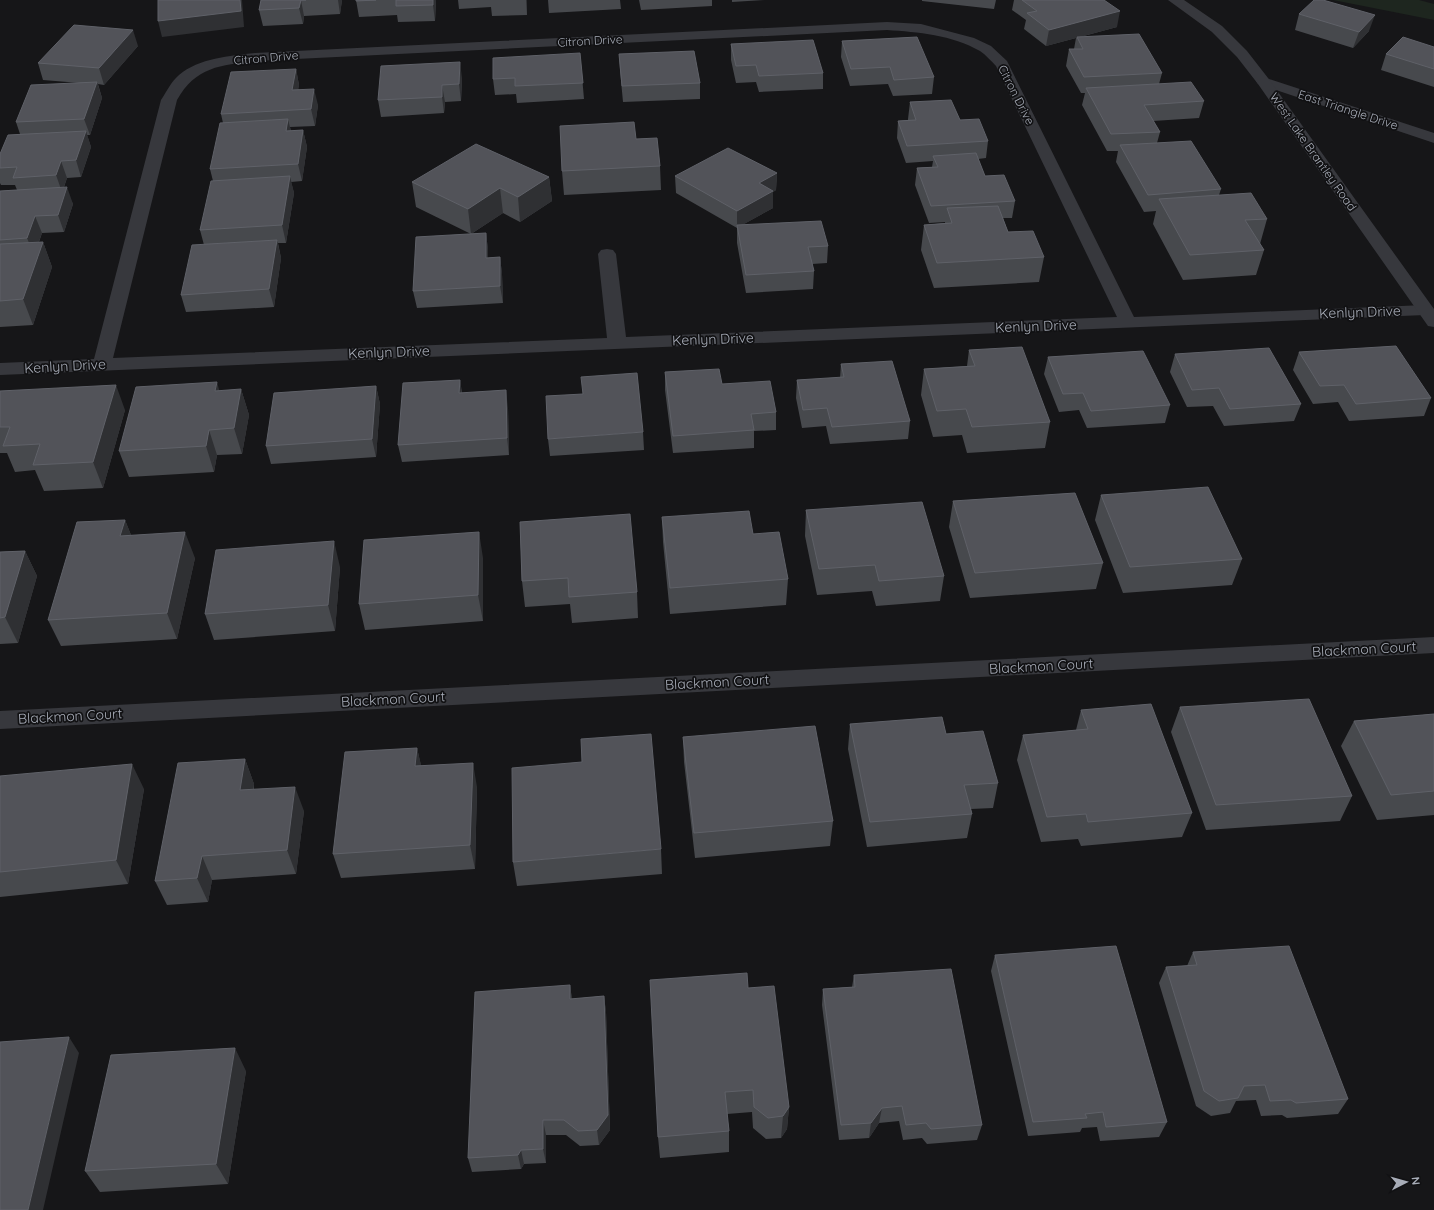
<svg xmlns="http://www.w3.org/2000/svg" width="1434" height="1210" viewBox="0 0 1434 1210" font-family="Quicksand,sans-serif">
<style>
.green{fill:#1e261f}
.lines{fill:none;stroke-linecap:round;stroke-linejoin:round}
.minor{fill:#37383d;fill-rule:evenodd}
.tertiary{fill:#37383d;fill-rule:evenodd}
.wall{fill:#47494d}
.shaded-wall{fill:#2f3033}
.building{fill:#525359;stroke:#5f6168}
.labels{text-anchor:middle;stroke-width:3.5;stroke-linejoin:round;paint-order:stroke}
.far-street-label{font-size:12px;fill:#a8adb8;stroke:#111113}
.street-label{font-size:14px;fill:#a8adb8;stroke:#111113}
</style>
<rect width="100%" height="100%" fill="#161618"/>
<path class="green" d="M1333 0H1419L1434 4V20Z"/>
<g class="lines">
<path class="minor" d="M887 22 921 24 974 38 991 46 1007 61 1134 317 1425 305 1431 306 1434 310 1431 314 1425 315 0 375V363L94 359 161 100C167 91 171 82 179 75 199 58 230 56 255 53ZM887 30C918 32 952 35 980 51 986 55 991 61 996 66L1117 317 626 337 616 254 613 250 607 249 601 250 598 254 607 338 113 358 177 100C195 67 221 65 255 61Z
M1263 77 1434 133V143L1258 84 1256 81 1258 78Z
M1434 637V653L0 729V711Z"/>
<path class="tertiary" d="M1168 0H1184L1222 26 1247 51 1268 78 1434 309V327L1428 326 1258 84 1237 57 1212 32Z"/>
</g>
<path class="wall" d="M261 0H342L340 14 304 16 303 24 263 26 259 10Z
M356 0H436L435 21 398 22 397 15 359 17Z
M458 0H527V15L492 16 491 7 459 9Z
M548 0H620L621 9 549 13Z
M639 0H712V6L641 10Z
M732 0H764L732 2Z
M922 0H996L994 9 922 1Z
M1014 0H1104L1117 27 1080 37 1162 73 1159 84 1204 101 1199 118 1153 121 1160 132 1157 143 1221 189 1219 195 1267 219 1260 244 1264 250 1256 275 1183 280 1153 224 1156 211 1144 212 1116 162 1118 151H1107L1082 105 1085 93H1081L1066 66 1069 49H1074L1076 38 1046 46 1024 29 1026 20 1012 10Z
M1299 14 1369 31 1353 48 1295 30Z
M842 41 934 77 932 94 893 96 888 84 850 86 841 57Z
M731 44 823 73V89L759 92 756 82 736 83 731 60Z
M138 46 104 85 98 84 102 98 90 135H87L91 147 81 177 67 178 64 187 73 204 64 232 42 233 39 242H43L52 267 33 325 0 327V191L17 190 15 185H1L0 183V154L20 134 16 122 80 83 43 80 38 63Z
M1434 47V87L1381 70 1386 54Z
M580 53 584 99 517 103 516 94 495 95 493 79Z
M619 54 700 83V99L623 102 620 70Z
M296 69 299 85 298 89 318 105 315 126 290 127 291 131 303 130 307 147 302 181 291 182 294 193 286 243H278L281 258 274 307 186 312 181 295 204 245 200 230 213 181 210 169 223 123 221 114Z
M462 78 461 101 445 102 444 113 381 117 378 100Z
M910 102 960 120 988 141 986 158 978 159 985 176 1015 201 1012 218H1003L1008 232 1044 257 1039 282 934 288 921 250 924 225 945 223V222L929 223 915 185 917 168 932 167 933 161 906 163 897 138 898 121 908 120V119Z
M636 139 660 166 661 190 564 195 562 171Z
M777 173 776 190 773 192V208L742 225 828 246 827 263 812 264 814 271 813 289 746 293 737 243V228L676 193 675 176Z
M549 177 552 201 520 222 503 213 471 234 416 207 412 182Z
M486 233 488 250V258L500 257 502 274 503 303 417 308 413 291Z
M969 350 1050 422 1045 448 967 453 962 435 933 437 921 395 924 369 967 366Z
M1299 352 1431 398 1424 416 1349 421 1338 402 1313 404 1293 370Z
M1175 354 1301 404 1294 421 1224 426 1213 406 1187 407 1170 372Z
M1048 357 1170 405 1165 423 1087 428 1079 410 1059 412 1044 374Z
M841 364 910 421 908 439 830 444 826 426 802 428 796 398 797 380 840 378Z
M665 372 722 384 776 412V430L754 431V448L673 453 665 390Z
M460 380 462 393 508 408 509 455 402 462 398 445Z
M376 386 380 404 376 457 271 464 266 446Z
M241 389 249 415 242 454 217 455 214 472 129 477 119 451 219 391Z
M0 391 125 410 103 488 44 491 35 470 15 472 7 453H0Z
M643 432 644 450 550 456 548 439Z
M1101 495 1242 559 1232 585 1123 593 1095 520Z
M953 501 1103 563 1096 589 970 598 949 527Z
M806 510 944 576 940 601 876 606 872 591 817 595 805 536Z
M662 517 753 534 788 579 786 605 670 614 663 542Z
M125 520 131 535 195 558 177 639 61 646 48 620Z
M520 522 637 592 638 618 572 623 570 604 525 607 522 581Z
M25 551 37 576 18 643 0 644V552Z
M483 558V621L365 630 359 604Z
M340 567 335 631 214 640 205 614Z
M1180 707 1352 796 1340 821 1206 830 1171 732Z
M1081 710 1192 813 1182 837 1081 846 1078 839 1041 842 1017 760 1023 735 1076 730Z
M1434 714V815L1377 820 1341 746 1354 721Z
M850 724 946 734 998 783 993 808 971 809 972 814 967 838 867 847 848 749Z
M683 737 833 821 830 846 695 858 684 762Z
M417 748 421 766 477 787 475 869 341 878 333 854Z
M245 759 254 784V789L304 811 296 874 212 880 208 902 167 905 155 881Z
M0 776 144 789 128 884 0 897Z
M661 849 662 874 517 886 513 862Z
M1193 952 1348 1099 1338 1114 1287 1118 1282 1115 1261 1116 1256 1100 1236 1101 1230 1113 1211 1116 1196 1106 1159 983 1166 967 1187 966Z
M995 955 1167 1122 1159 1137 1100 1141 1097 1127 1082 1128 1080 1132 1028 1136 991 971Z
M854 975 982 1125 977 1140 927 1144 922 1138 903 1140 899 1121 879 1123 869 1138 839 1140 822 1005 823 989 852 987Z
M570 985 572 999 604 996 606 1012 610 1130 599 1145 580 1146 566 1135H546V1163L524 1164 521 1169 472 1172 468 1158Z
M748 988 789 1107 787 1129 781 1138 766 1139 753 1128 752 1112 727 1114 729 1131V1152L660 1158 658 1137Z
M246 1071 228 1184 100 1192 85 1171Z"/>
<path class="shaded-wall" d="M240 0H242L244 27 162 37 158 21Z
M301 0 304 16 303 24 299 8Z
M338 0H342L340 14Z
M433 0H436L435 21 433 5Z
M526 0H527V15Z
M1120 11 1117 27 1046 46 1049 30Z
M1375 15 1369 31 1353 48 1359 32Z
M133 30 138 46 104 85 99 68Z
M460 62 462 78 461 101 459 84Z
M296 69 299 85 296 106 292 90Z
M97 82 102 98 90 135 84 119Z
M442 85 445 102 444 113 442 97Z
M314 89 318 105 315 126 311 109Z
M288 119 292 136 286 131Z
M303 130 307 147 302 181 298 164Z
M86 131 91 147 81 177 76 160Z
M61 161 67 178 62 192 56 175Z
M777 173 776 190 773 192V208L737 228V211L759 183Z
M290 176 294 193 286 243 282 225Z
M549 177 552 201 520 222 518 197Z
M67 187 73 204 64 232 58 215Z
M500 188 503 213 471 234 468 209Z
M35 216 42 233 34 255 27 238Z
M486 233 488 250V275L486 258Z
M277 240 281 258 274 307 269 289Z
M43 242 52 267 33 325 23 299Z
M500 257 502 274 503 303 500 286Z
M460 380 462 397 459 393Z
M217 382 224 408 215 391Z
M116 385 125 410 103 488 93 462Z
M376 386 380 404 376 457 372 439Z
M241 389 249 415 242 454 234 428Z
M506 390 508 408 509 455 507 438Z
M209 430 217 455 214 472 206 446Z
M125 520 135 545 120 536Z
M185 532 195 558 177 639 167 613Z
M479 532 483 558V621L478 595Z
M334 541 340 567 335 631 328 605Z
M25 551 37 576 18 643 5 617Z
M417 748 423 773 415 766Z
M245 759 254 784 250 815 240 790Z
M473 763 477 787 475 869 470 845Z
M132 764 144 789 128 884 116 860Z
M295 787 304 811 296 874 287 850Z
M202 856 212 880 208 902 197 878Z
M570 985 572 1001 570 999Z
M604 996 606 1012 610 1130 599 1145 597 1130Z
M69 1037 79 1053 43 1210H28Z
M235 1048 246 1071 228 1184 216 1164Z
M789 1107 787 1129 781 1138 783 1116Z
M882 1108 879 1123 869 1138 871 1123Z
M543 1120 546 1135V1163L543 1149Z
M521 1150 524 1164 521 1169 518 1155Z"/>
<path class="building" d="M158 0H240L241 11 158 21Z
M261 0H306H301L299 8 259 10Z
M356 0H376L356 1Z
M396 0H433V5L396 6Z
M1022 0H1104L1120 11 1049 30 1027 13 1037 11Z
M1314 0H1323L1375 15 1359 32 1299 14Z
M74 25 133 30 99 68 38 63Z
M1139 34 1162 73 1084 77 1069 49H1083L1077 37Z
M917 37 934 77 894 80 890 67 851 69 842 41Z
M1403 37 1434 47V69L1386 54Z
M813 40 823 73 759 76 756 65 736 66 731 44Z
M694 51 700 83 622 86 619 54Z
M580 53 583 83 515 86V78L493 79V58Z
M460 62 459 84 442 85V97L378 100 381 66Z
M296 69 292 90 314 89 311 109 221 114 231 72Z
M97 82 84 119 16 122 31 85Z
M1191 82 1204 101 1144 105 1160 132 1111 134 1086 88Z
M951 100 960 120 979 119 988 141 907 146 898 121 916 120 910 102Z
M288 119 286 131 303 130 298 164 210 169 220 123Z
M634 122 636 139 657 138 660 166 562 171 560 126Z
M86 131 76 160 61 161 56 175 13 178 17 167 0 168V154L8 135Z
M1191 141 1221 189 1148 195 1120 145Z
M476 144 549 177 518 197 500 188 468 209 412 182Z
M728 148 777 173 759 183 773 191 737 211 675 176Z
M976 153 985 176 1004 175 1015 201 931 206 917 168 938 167 933 156Z
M290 176 282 225 200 230 211 181Z
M67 187 58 215 35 216 27 238 0 240V191Z
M1251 193 1267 219 1245 220 1264 250 1190 255 1159 199Z
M998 206 1008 232 1033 231 1044 257 937 263 924 225 952 223 947 208Z
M821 221 828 246 808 247 814 271 746 275 737 225Z
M486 233V258L500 257V286L413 291 416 237Z
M277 240 269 289 181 295 192 245Z
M43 242 23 299 0 301V244Z
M1396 346 1431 398 1356 404 1344 385 1320 386 1299 352Z
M1022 347 1050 422 972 427 966 409 937 411 924 369 975 366 969 350Z
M1269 348 1301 404 1230 409 1219 388 1192 390 1175 354Z
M1143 351 1170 405 1091 411 1083 393 1063 394 1048 357Z
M892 361 910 421 832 427 827 408 803 410 797 380 844 377 841 364Z
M719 369 722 384 770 381 776 412 751 414 754 430 673 436 665 372Z
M637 373 643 432 548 439 546 396 583 394 581 377Z
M460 380 459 393 506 390 507 438 398 445 403 383Z
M217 382 215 391 241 389 234 428 209 430 206 446 119 451 136 387Z
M116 385 93 462 33 465 40 444 3 446 10 427H0V391Z
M376 386 372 439 266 446 274 393Z
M1208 487 1242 559 1130 567 1101 495Z
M1075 493 1103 563 975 573 953 501Z
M922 502 944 576 879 581 875 565 819 569 806 510Z
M749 511 753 534 779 532 788 579 670 588 662 517Z
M630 514 637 592 569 597 568 578 522 581 520 522Z
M125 520 120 536 185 532 167 613 48 620 77 522Z
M479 532 478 595 359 604 364 540Z
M334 541 328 605 205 614 216 550Z
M25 551 5 617 0 618V552Z
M1309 699 1352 796 1216 805 1180 707Z
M1151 704 1192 813 1088 822 1086 814 1047 817 1023 735 1088 729 1081 710Z
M1434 714V791L1391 795 1354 721Z
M942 717 946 734 983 731 998 783 964 785 972 814 870 822 850 724Z
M815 726 833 821 694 833 683 737Z
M651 734 661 849 513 862 512 768 582 762 581 739Z
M417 748 415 766 473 763 470 845 333 854 345 752Z
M245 759 240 790 295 787 287 850 202 856 197 878 155 881 178 763Z
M132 764 116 860 0 872V776Z
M1116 946 1167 1122 1106 1127 1103 1112 1085 1114 1087 1118 1033 1122 995 955Z
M1289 946 1348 1099 1296 1103 1291 1100 1270 1101 1265 1085 1244 1086 1238 1098 1219 1101 1204 1091 1166 967 1197 965 1193 952Z
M951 969 982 1125 931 1129 926 1123 906 1125 902 1106 882 1108 871 1123 841 1125 823 989 855 987 854 975Z
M747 973 748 988 774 986 789 1107 783 1116 768 1118 754 1107 753 1090 725 1092 729 1131 658 1137 650 980Z
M570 985V999L604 996 608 1115 597 1130 578 1131 564 1120H543V1149L521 1150 518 1155 468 1158 475 992Z
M69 1037 28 1210H0V1042Z
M235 1048 216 1164 85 1171 111 1055Z"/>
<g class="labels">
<g class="far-street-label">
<text transform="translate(590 41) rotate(-3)" y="4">Citron Drive</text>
<text transform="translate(266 58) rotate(-5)" y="4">Citron Drive</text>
<text transform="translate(1016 95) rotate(63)" y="4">Citron Drive</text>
<text transform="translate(1348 110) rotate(18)" y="4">East Triangle Drive</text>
<text transform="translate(1313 152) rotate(55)" y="4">West Lake Brantley Road</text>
</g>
<g class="street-label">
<text transform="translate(1360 312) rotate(-2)" y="5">Kenlyn Drive</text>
<text transform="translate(1036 326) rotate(-2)" y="5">Kenlyn Drive</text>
<text transform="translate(713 339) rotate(-2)" y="5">Kenlyn Drive</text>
<text transform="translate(389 352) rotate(-2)" y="5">Kenlyn Drive</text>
<text transform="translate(65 366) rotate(-3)" y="5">Kenlyn Drive</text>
<text transform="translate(1364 649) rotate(-3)" y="5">Blackmon Court</text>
<text transform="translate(1041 666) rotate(-3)" y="5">Blackmon Court</text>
<text transform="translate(717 682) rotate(-3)" y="5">Blackmon Court</text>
<text transform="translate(393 699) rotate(-3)" y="5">Blackmon Court</text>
<text transform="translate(70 716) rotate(-3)" y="5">Blackmon Court</text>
</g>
</g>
<g transform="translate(1406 1182) rotate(84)" stroke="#111113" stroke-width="3" paint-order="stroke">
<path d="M0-3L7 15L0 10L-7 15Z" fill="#a8adb8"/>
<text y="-6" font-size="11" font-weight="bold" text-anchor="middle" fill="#a8adb8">N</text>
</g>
</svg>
